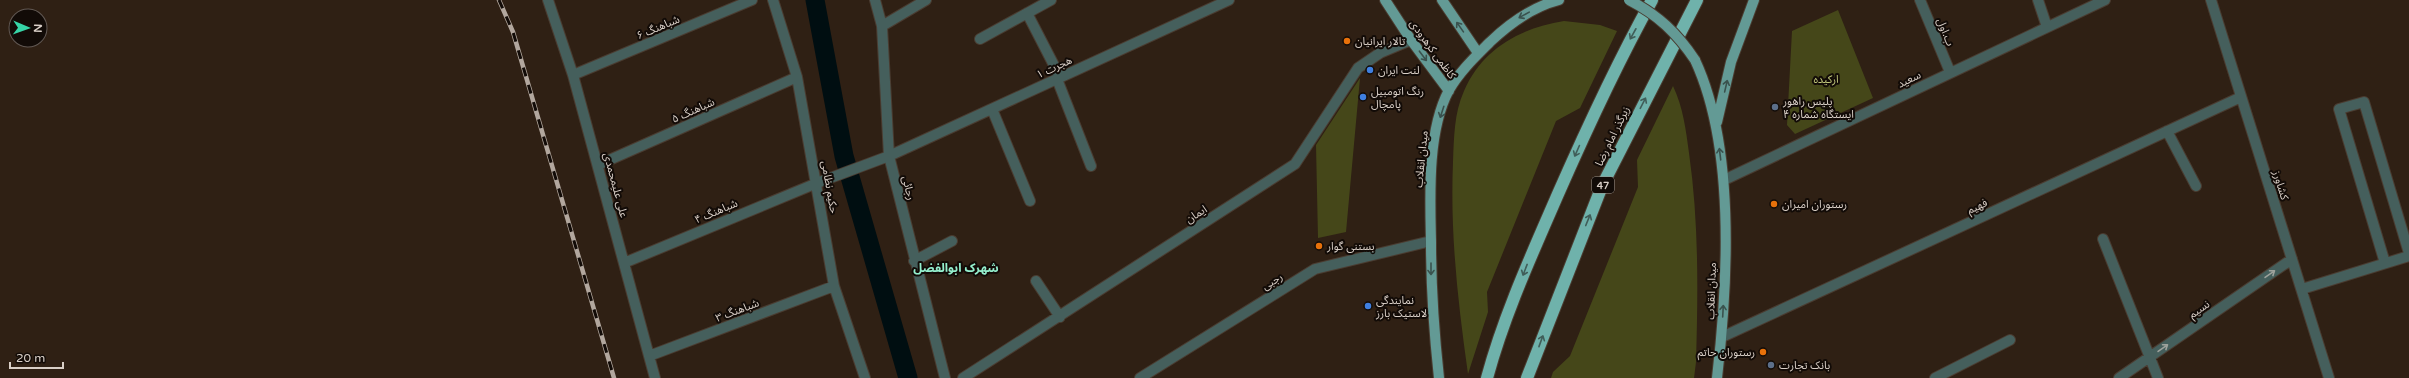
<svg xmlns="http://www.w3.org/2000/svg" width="2409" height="378" viewBox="0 0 2409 378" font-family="'Varela Round','Noto Sans Arabic',sans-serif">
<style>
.green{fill:#454719}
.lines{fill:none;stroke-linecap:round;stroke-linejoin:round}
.canal{stroke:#000e11;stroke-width:19}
.minor-casing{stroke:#4a3c31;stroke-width:12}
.major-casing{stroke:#4a3c31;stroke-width:12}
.highway-casing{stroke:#4a3c31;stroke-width:14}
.minor{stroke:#455f5c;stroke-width:10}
.major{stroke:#639a95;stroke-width:10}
.highway{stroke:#6fb2ab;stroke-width:12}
.rail-casing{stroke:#b2a79e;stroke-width:4.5}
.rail{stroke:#120b07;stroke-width:3;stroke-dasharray:9;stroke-linecap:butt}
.major-bridge-casing{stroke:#4a3c31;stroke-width:12;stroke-linecap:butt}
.major-bridge{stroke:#639a95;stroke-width:10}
.oneway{stroke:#3a524e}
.oneway2{stroke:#405e59}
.oneway3{stroke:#9ea29c}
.food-dot{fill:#e8710a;stroke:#120b07;stroke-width:1.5}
.shop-dot{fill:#3f7fe0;stroke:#120b07;stroke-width:1.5}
.service-dot{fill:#5c6f8a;stroke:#120b07;stroke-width:1.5}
.labels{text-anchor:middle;stroke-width:4;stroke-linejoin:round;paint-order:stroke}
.shield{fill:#120b07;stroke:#9d948d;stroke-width:1}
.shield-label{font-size:10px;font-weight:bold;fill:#d9cfc7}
.street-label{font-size:11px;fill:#d9cfc7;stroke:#120b07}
.poi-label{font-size:11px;fill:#d9cfc7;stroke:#120b07;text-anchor:start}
.park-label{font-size:11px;fill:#c2c87c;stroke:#120b07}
.neighbourhood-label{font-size:12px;font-weight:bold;fill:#95f0ce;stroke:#120b07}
</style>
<rect width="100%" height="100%" fill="#2f2014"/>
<path class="green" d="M1838 10 1873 98 1795 134 1787 125 1792 31Z
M1564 21 1600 25 1617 31 1580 108 1556 121 1487 292 1488 312 1468 374C1458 303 1450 234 1453 162 1454 138 1454 113 1464 91 1482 49 1520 28 1564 21Z
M1360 78 1346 232 1318 238 1316 145Z
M1673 86C1683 107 1686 130 1689 153 1699 223 1698 292 1696 362L1694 378H1551L1553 372 1570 356 1638 187 1637 160Z"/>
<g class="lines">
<path class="canal" d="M815 0 844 156 908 378"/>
<defs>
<path id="minor" d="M548 0 573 75 655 378
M773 0 797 77 834 286 865 378
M875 0 882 26 889 156 945 378
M1920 0 1950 72
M2038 0 2047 27
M2211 0 2329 378
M1027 13 1060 77
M882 26 926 0
M980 39 1051 0
M573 75 752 0
M1057 79 1091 166
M992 109 1030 201
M2167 131 2196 186
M598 165 797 77
M1724 180 2105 0
M2103 239 2158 378
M914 261 952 241
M624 263 817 183 889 156 1229 0
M2385 263 2339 109 2364 102 2409 253
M1036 281 1060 317
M2302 289 2409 256
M1722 337 2241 97
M649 356 834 286
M963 378 1295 164 1358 68 1380 53 1411 40
M1140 378 1315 269 1431 241
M1935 378 2010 340
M2119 378 2292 259"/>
<path id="major" d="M1385 0 1411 40 1449 91
M1442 0 1478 53
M1695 60C1736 148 1728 283 1717 378
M1717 122 1731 62 1754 0
M1439 378C1434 332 1431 288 1431 242 1430 196 1427 131 1449 90 1460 71 1475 57 1490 42 1510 23 1532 7 1559 0"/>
<path id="highway" d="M1487 378C1504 315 1532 254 1558 194 1587 128 1617 63 1652 0
M1527 378 1602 186 1697 0"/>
</defs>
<use href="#minor" class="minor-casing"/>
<use href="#major" class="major-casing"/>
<use href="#highway" class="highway-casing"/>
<use href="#minor" class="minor"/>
<use href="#major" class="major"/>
<use href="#highway" class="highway"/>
<defs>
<path id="rail" d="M499 0 513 32 614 378"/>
</defs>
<use href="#rail" class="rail-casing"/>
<use href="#rail" class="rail"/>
<defs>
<path id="major-bridge" d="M1629 0C1658 15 1677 33 1695 60"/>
</defs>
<use href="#major-bridge" class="major-bridge-casing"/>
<use href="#major-bridge" class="major-bridge"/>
</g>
<defs><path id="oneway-shaft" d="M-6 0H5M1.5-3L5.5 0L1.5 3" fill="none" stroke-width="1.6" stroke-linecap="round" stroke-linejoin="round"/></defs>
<g class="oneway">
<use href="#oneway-shaft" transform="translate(1524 15) rotate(151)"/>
<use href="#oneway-shaft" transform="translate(1460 27) rotate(-125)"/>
<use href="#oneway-shaft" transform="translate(1423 56) rotate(53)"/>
<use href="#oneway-shaft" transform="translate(1726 86) rotate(-77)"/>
<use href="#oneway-shaft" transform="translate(1442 112) rotate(108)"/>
<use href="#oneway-shaft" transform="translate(1720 154) rotate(-97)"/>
<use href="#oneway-shaft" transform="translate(1431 269) rotate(90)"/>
<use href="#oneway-shaft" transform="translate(1723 311) rotate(-87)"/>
</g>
<g class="oneway2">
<use href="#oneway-shaft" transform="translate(1633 34) rotate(119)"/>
<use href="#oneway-shaft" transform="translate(1643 103) rotate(-63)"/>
<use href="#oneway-shaft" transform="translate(1577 151) rotate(114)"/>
<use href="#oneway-shaft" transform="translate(1588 220) rotate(-68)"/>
<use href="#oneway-shaft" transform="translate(1525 270) rotate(111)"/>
<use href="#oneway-shaft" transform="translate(1541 341) rotate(-70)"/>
</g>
<g class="oneway3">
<use href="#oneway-shaft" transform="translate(2270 274) rotate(-35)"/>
<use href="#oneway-shaft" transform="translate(2163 348) rotate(-35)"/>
</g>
<g class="food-dot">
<circle cx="1347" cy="41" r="4"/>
<circle cx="1774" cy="204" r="4"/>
<circle cx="1319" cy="246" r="4"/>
<circle cx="1763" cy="352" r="4"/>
</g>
<g class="shop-dot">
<circle cx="1370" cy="70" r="4"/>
<circle cx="1363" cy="97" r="4"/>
<circle cx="1368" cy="306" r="4"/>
</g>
<g class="service-dot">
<circle cx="1775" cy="107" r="4"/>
<circle cx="1771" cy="365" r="4"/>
</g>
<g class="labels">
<rect class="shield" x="1592" y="177" width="22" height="16" rx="3"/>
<g class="shield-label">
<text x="1603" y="189">47</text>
</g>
<g class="street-label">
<text transform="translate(658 27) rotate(-23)" y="4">شباهنگ ۶</text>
<text transform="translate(1946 32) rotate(68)" y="4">ب.اول</text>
<text transform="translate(1433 49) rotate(54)" y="4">کاظمی کرهرودی</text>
<text transform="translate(1054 67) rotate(-25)" y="4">هجرت ۱</text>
<text transform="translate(1909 79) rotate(-26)" y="4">سعید</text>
<text transform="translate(693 110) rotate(-24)" y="4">شباهنگ ۵</text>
<text transform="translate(1612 136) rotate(-64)" y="4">زیرگذر امام رضا</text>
<text transform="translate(1421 159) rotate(-84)" y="4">میدان انقلاب</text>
<text transform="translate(616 185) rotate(75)" y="4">علی علیمحمدی</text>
<text transform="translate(2281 185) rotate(73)" y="4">کشاورز</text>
<text transform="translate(830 187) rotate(80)" y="4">حکیم نظامی</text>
<text transform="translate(909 188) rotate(77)" y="4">رجائی</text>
<text transform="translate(1977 206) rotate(-25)" y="4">فهیم</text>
<text transform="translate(716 211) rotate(-23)" y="4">شباهنگ ۴</text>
<text transform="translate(1196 214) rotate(-33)" y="4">ایمان</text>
<text transform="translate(1272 281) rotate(-32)" y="4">رجبی</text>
<text transform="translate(1711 291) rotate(-88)" y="4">میدان انقلاب</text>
<text transform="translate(2199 309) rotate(-35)" y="4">نسیم</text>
<text transform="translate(737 310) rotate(-21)" y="4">شباهنگ ۳</text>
</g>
<g class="poi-label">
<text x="1355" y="45">تالار ایرانیان</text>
<text x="1378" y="74">لنت ایران</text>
<text x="1371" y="95">رنگ اتومبیل<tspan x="1371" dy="13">پامچال</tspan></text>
<text x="1783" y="105">پلیس راهور<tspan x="1783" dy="13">ایستگاه شماره ۴</tspan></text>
<text x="1782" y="208">رستوران امیران</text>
<text x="1327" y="250">بستنی گوار</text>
<text x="1376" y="304">نمایندگی<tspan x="1376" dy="13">لاستیک بارز</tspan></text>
<text x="1755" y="356" text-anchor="end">رستوران حاتم</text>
<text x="1779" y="369">بانک تجارت</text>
</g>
<g class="park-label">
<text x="1826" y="83">ارکیده</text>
</g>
<g class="neighbourhood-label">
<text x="956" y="272">شهرک ابوالفضل</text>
</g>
</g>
<g transform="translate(28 28) rotate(92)"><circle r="19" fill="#120b07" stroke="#625954"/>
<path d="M0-3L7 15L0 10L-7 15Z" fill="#36d4a7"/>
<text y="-6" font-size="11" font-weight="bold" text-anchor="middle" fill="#d9cfc7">N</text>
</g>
<path d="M10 362v6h53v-6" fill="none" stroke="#d9cfc7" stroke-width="2"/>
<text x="16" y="362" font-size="12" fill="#d9cfc7" stroke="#120b07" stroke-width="3" paint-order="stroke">20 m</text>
</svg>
